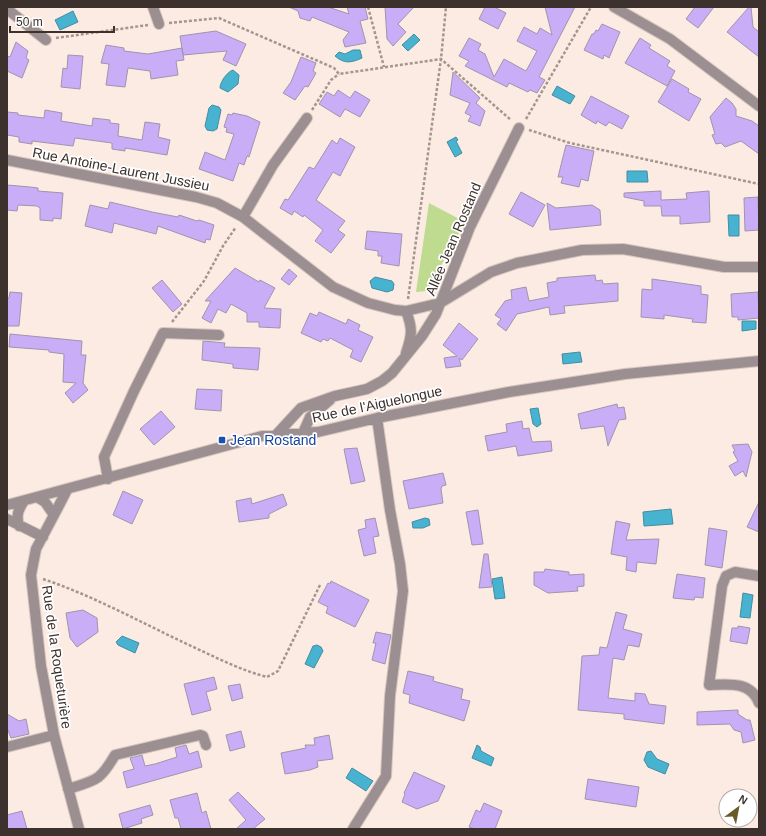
<svg xmlns="http://www.w3.org/2000/svg" width="766" height="836" viewBox="0 0 766 836" font-family="Helvetica,sans-serif">
<style>
.green{fill:#bedb8f}
.water{fill:#47b3d1;stroke:#448ca0}
.building{fill:#c9adf7;stroke:#9e95ae}
.lines{fill:none;stroke-linecap:round;stroke-linejoin:round}
.minor-casing{stroke:#d6c6be;stroke-width:12}
.path{stroke:#a4968f;stroke-width:2.5;stroke-dasharray:3 2;stroke-linecap:butt}
.minor{stroke:#9c8f92;stroke-width:10}
.transit-dot{fill:#1a4fb4;stroke:#fff;stroke-width:1.5}
.labels{text-anchor:middle;stroke-width:3.5;stroke-linejoin:round;paint-order:stroke}
.street-label{font-size:14px;fill:#3c312c;stroke:#fff}
.transit-label{font-size:14px;fill:#164399;stroke:#fff;text-anchor:start}
</style>
<rect width="100%" height="100%" fill="#fcebe2"/>
<path class="green" d="M429 203 465 222 427 291 416 292Z"/>
<path class="water" d="M73 11 78 22 60 30 55 20Z
M414 34 420 40 408 51 402 45Z
M353 50H360L362 58C351 63 344 64 335 56L339 52 345 54Z
M233 70 239 75 238 84 228 92 220 88C220 82 227 72 233 70Z
M557 86 575 96 570 104 552 95Z
M212 105 219 107 221 110 217 129 213 131 207 130 205 126 209 108Z
M456 137 458 140 456 141 462 153 455 157 447 142Z
M627 171H647L648 182H627Z
M728 215H739V236H729Z
M375 277 392 281 394 284 393 290 387 292 372 288 370 281Z
M756 321V329L742 331V321Z
M580 352 582 362 563 364 562 354Z
M538 408 541 424 537 427 533 424 530 409Z
M671 509 673 524 644 526 643 512Z
M425 518 429 519 430 525 423 528H413L412 522Z
M502 577 505 598 495 599 492 579Z
M743 593 753 595 750 618 740 617Z
M122 636 139 643 135 653 118 645 116 642Z
M317 645 321 647 323 651 314 668 305 664 313 646Z
M477 745 480 747 481 751 494 758 491 766 472 758Z
M651 751 657 759 669 764 665 774 648 767 644 760 647 752Z
M352 768 373 781 366 791 346 778Z"/>
<path class="building" d="M289 7H328L349 14 347 7H365L368 19 360 21 366 43 345 47 343 40 349 32 312 17 310 21 300 18 298 11Z
M385 7H414L398 24 406 32 393 46 387 39Z
M485 7H494L506 13 498 29 479 19Z
M545 7H575L539 77 545 80 537 93 530 90 528 92 509 83 507 87 465 66 469 61 459 56 469 38 481 44 478 50 485 54 494 77 504 59 526 71 537 51 517 41 524 27 537 34 540 28 552 35Z
M695 7H714L698 28 686 19Z
M749 7H751L753 27 759 32V57L727 32Z
M602 24 620 32 609 58 604 55 603 59 584 50 592 34H594L596 30 598 31Z
M216 31 246 44 236 66 223 60 227 51 183 55 180 36Z
M640 38 651 45 649 48 670 61 667 66 675 71 667 86 625 63Z
M16 42 28 51 26 58 29 60 22 78 7 71V56L10 57Z
M106 45 124 48V51L148 54 182 48 184 60 176 61 178 75 151 79 150 71 128 68 125 87 106 85 109 64 101 63Z
M68 55 83 56 80 89 61 87 63 68 67 69Z
M301 57 316 63 313 71 316 73 308 87 305 86 295 100 283 93 291 82Z
M453 72 480 98 476 103 485 111 480 126 468 121 471 116 465 113 470 103 450 95Z
M672 79 689 89 688 92 701 99 689 121 658 102Z
M338 90 350 98 355 91 370 100 360 117 345 109 340 117 319 104 327 92 334 96Z
M591 96 629 116 622 129 609 122 606 126 597 121 596 124 581 115Z
M726 98 732 103 736 109V116L752 121 759 126V154L741 141 725 147 721 143 716 144 712 135 715 134 710 117Z
M45 110 62 113 61 121 92 126 93 118 110 120V123L119 124 118 136 142 140 145 122 160 124 158 137 170 140 167 155 125 148V151L112 149V143L75 138 73 146 32 141V144L19 142V137L7 135V112L18 113V115L44 118Z
M233 113 247 116 260 122 249 157 247 156 244 165 239 163 233 181 199 169 205 152 225 160 234 134 226 132 227 128 224 127 228 114 232 115Z
M340 138 355 147 340 176 333 172 316 200 345 221 338 230 345 235 331 253 315 241 323 230 304 215 303 217 294 211 292 215 280 208 285 199 288 200 309 167 314 169 332 140 337 144Z
M566 145 594 151 588 181 581 179 579 187 561 183 563 177H558Z
M7 185 30 187 38 188V191L63 193 61 219 53 218V221L40 220V208L37 206 18 205 17 211 7 210Z
M661 191V200L687 199 686 193 709 191 710 222 680 224V216H662L661 206H644V201L624 197V193Z
M521 192 545 205 533 227 509 214Z
M758 197 759 230 745 231 744 198Z
M110 202 152 212 178 217 179 215 197 221 199 220 214 225 210 240 206 239 205 243 158 226 156 234 114 223 112 233 85 226 90 205 108 209Z
M547 203 556 208 592 205 600 210 601 225 550 230Z
M367 231 402 234 399 266 381 263 382 256H378V251L365 249Z
M235 268 259 282 260 280 275 288 264 308 281 309 280 328 259 327V322H247V313L231 304 226 313 218 309 211 323 202 318 211 301H205Z
M289 269 297 276 289 285 281 279Z
M595 275 596 281 602 280 603 284 618 283V301L564 306 565 313 550 315 549 307 517 314 506 331 497 324 501 319 495 315 505 301 512 299 511 290 526 287 529 301 549 297 547 283 557 281V278Z
M652 279 701 286V294L708 295 706 323 692 322 693 319 664 315V319L641 317 642 289 652 290Z
M162 280 182 304 173 312 152 288Z
M10 292 22 293 19 326H7V298H9Z
M758 292 759 318 738 320V317H732L731 294Z
M319 312 346 324 348 319 360 325 358 330 373 337 361 362 350 357 353 350 330 338 328 341 323 339 321 342 301 333 310 313 317 316Z
M459 323 478 339 462 360 459 358 461 366 446 368 444 358 457 356 443 345Z
M10 334 82 341 81 355H86L83 383 88 390 73 403 65 393 76 383 63 382 64 354 49 352V350L9 347Z
M203 341 225 343 224 347 260 348 258 370 233 368V364L202 360Z
M197 389 222 390 221 411 195 409Z
M617 404 618 408 624 407 626 419 619 420 608 446 604 426 581 429 578 414Z
M161 411 175 427 154 445 140 429Z
M522 421 523 429 529 428 532 442 551 441 552 451 518 456 516 446 488 451 485 436 507 432 506 424Z
M748 444 752 452 746 477 743 471 735 476 729 466 738 461 733 452 735 451 732 445Z
M357 448 365 481 351 484 344 449Z
M443 473 446 485 442 486 441 489 443 503 409 509 403 481Z
M123 491 143 500 132 524 113 515Z
M283 494 287 505 269 514V518L239 522 236 501 251 498 252 504Z
M759 502V532L747 527Z
M478 510 483 544 472 545 466 512Z
M375 518 379 536 373 537 376 553 364 556 358 530 366 528 365 520Z
M616 521 630 524 626 540 659 539 656 564 637 562 636 572 626 570 627 557 611 554Z
M709 528 727 531 722 568 705 565Z
M484 554H488L492 587 479 588Z
M545 569 569 572V575L584 574V586L577 587 578 591 548 593 534 585V572H544Z
M677 574 705 578 703 598 695 597 694 600 673 598Z
M331 581 369 600 355 627 326 613 328 607 318 602 328 583 330 584Z
M83 610 97 618 98 632 77 647 70 638 66 613Z
M616 612 627 615 623 629 642 634 639 647 628 645 624 660 613 658 608 698 635 701V693L645 694 649 704 666 706 664 724 624 719V714L578 710 582 656 599 655 600 647 607 648Z
M738 626 750 628 747 644 730 641 732 628H738Z
M376 632 391 635 385 664 372 660 376 643H373Z
M408 671 434 677 433 681 463 689 461 699 470 701 464 721 409 703 410 695 403 693Z
M214 677 217 689 206 692 211 710 192 715 184 684Z
M240 684 243 698 232 701 228 686Z
M738 710V714L747 720H750L755 740 743 743 741 732 734 730 730 724 697 725V712Z
M7 714 19 721 26 719 29 734 11 738 7 728Z
M241 731 245 747 230 751 226 735Z
M329 735 333 759 317 761 318 767 310 770 285 774 281 753 306 748 305 745H315L314 738Z
M186 745 189 754 198 751 202 767 127 788 123 772 134 769 130 758 142 755 145 766 155 764 177 757 175 748Z
M414 772 445 786 438 801 417 809 402 802 405 794 404 793Z
M588 779 639 787 636 807 585 799Z
M238 792 265 819 253 829H236L246 820 229 800Z
M197 793 202 813 206 811 211 829H181L178 818H175L170 800Z
M484 803 502 811 495 829H475L469 827 476 810 480 812Z
M150 805 153 815 141 819 142 823 123 829 119 814Z
M22 811 27 829H7V815Z"/>
<g class="lines">
<defs>
<path id="minor" d="M153 7 159 24
M614 7 670 39 759 106
M7 9 46 40
M7 160 196 197 217 203 243 217 333 287 368 303 395 310 406 311 440 303 491 272 517 263 582 250 623 249 724 267H759
M243 217 273 165 307 118
M406 311C413 329 412 335 406 353
M303 433 310 417 330 400
M276 435 301 408 335 396 367 389 382 381 392 373 422 336 436 314 470 227 519 128
M108 479 104 457 134 391 163 333 219 335
M37 497 45 502 54 515 36 549 31 575 41 666 54 735 79 829
M7 505 262 436 318 432 377 418 509 392 625 374 759 361
M54 515 67 490
M7 519 43 537
M19 526C16 515 18 510 24 501
M759 576 735 572 726 576 722 586 709 685C729 684 751 681 759 703
M7 747 54 735
M68 789C96 780 100 781 115 755L200 735 203 736 206 745
M353 829 386 776 390 696 403 591 400 564 390 510 377 418"/>
</defs>
<use href="#minor" class="minor-casing"/>
<path class="path" d="M368 7 384 67
M169 23 219 18 334 68 339 74 441 59 511 120
M56 38 148 25
M312 110 331 80 339 74
M526 119 591 7
M529 130 570 143 759 184
M408 299 441 59 446 7
M172 322 204 281 223 246 236 227
M43 579C97 597 149 627 202 651 223 661 244 671 267 677L278 671 320 585"/>
<use href="#minor" class="minor"/>
</g>
<rect class="transit-dot" x="218" y="436" width="8" height="8" rx="2"/>
<g class="labels">
<g class="street-label">
<text transform="translate(121 169) rotate(11)" y="5">Rue Antoine-Laurent Jussieu</text>
<text transform="translate(453 239) rotate(-67)" y="5">Allée Jean Rostand</text>
<text transform="translate(377 404) rotate(-12)" y="5">Rue de l'Aiguelongue</text>
<text transform="translate(57 657) rotate(82)" y="5">Rue de la Roqueturière</text>
</g>
<g class="transit-label">
<text x="230" y="445">Jean Rostand</text>
</g>
</g>
<rect width="766" height="836" fill="none" stroke="#3c312c" stroke-width="16"/>
<g transform="translate(738 808) rotate(32)"><circle r="19" fill="#ffffff" stroke="#b1adab"/>
<path d="M0-3L7 15L0 10L-7 15Z" fill="#695c29"/>
<text y="-6" font-size="11" font-weight="bold" text-anchor="middle" fill="#3c312c">N</text>
</g>
<path d="M10 26v6h104v-6" fill="none" stroke="#3c312c" stroke-width="2"/>
<text x="16" y="26" font-size="12" fill="#3c312c" stroke="#ffffff" stroke-width="3" paint-order="stroke">50 m</text>
</svg>
